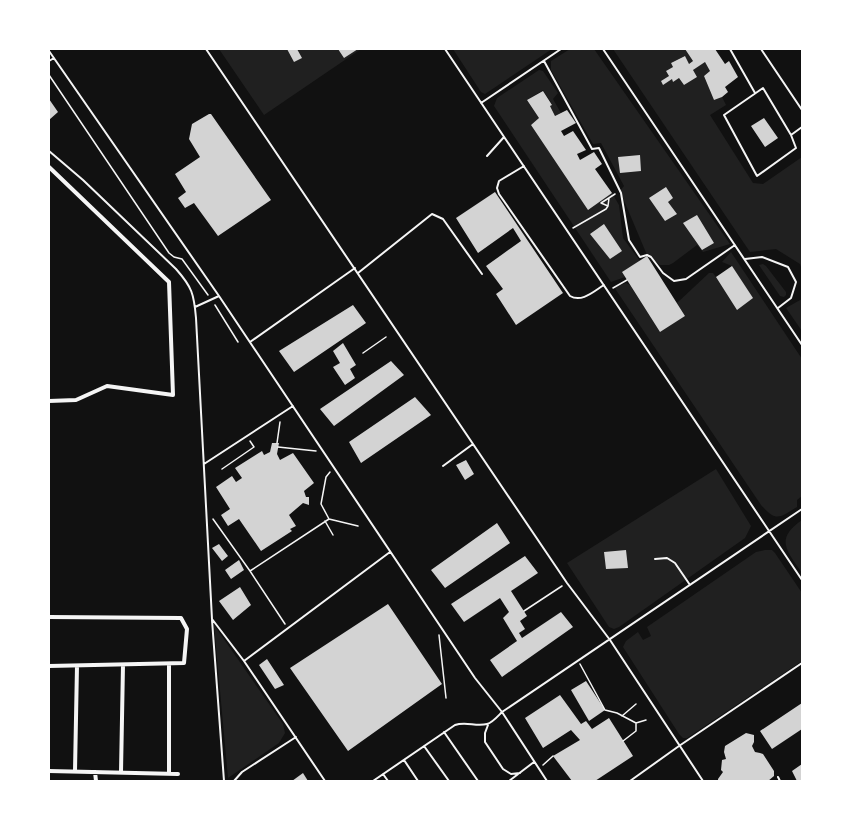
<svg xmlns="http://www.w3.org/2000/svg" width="851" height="830" viewBox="0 0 851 830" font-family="Roboto,sans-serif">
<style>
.green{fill:#202020}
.building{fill:#d3d3d3}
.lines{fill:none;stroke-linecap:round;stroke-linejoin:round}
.path{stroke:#f5f5f5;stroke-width:1.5}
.service{stroke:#f5f5f5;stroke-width:2}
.minor{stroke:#f5f5f5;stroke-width:4}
</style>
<rect width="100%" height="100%" fill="#111"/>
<path class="green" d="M219 49H361L264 115Z
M453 49H552L485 94 481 92Z
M570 49H594L730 244 703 252 697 245 673 263 669 265H660L647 255 620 191 624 186 601 143 593 144 551 70V61Z
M613 49H685L693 61 689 64 685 56 671 63 673 67 666 71 669 76 661 81 663 84 672 79 673 82 679 78 684 85 697 77 693 70 705 62 710 71 704 76 714 100 722 97 726 105 710 115 753 183 763 184 802 157V270L800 264 776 249 750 252Z
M539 70 543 71 558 93 553 99 561 113 555 116 550 106 552 104 543 90 527 100 539 118 531 125 588 209 612 193 619 205 623 238 640 261 622 272 625 277 611 282 494 106 497 98Z
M731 252 802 359V496L797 500V507C779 518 776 522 761 505L616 290 615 287 626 283 630 285 660 332 685 316 677 303 709 273H713L716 277 732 266 722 262Z
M763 264 766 266 786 292V295L784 297 780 296 759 265Z
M802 299V331L786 308Z
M716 469 751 526 745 538 619 627 614 629 609 627 567 563Z
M802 520V573C786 550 775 539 802 520Z
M765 550H772L775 553 802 593V661L687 738H683L679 734 623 647 626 641 638 632 643 640 651 636 647 627 756 552Z
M214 625 283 724 285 733 279 743 228 778Z"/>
<path class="building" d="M287 49H297L302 58 294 62Z
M338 49H358L344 58Z
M685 49H715L725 64 729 61 738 77 725 87 728 92 722 97 714 100 704 76 710 71 705 62 693 70 697 77 684 85 679 78 673 82 672 79 663 85 661 81 669 76 666 71 673 67 671 63 685 56 689 64 693 61Z
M543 91 552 105 550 106 555 116 567 110 576 123 561 131 564 136 573 131 586 150 577 154 580 160 594 152 602 164 595 169 612 193 588 210 531 125 539 118 527 100Z
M49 99 58 112 49 120Z
M209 114H211L271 200 218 236 194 203 185 208 178 198 186 192 175 174 200 157 189 139 192 124Z
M764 118 778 138 765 147 751 126Z
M640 155 641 171 620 173 618 157Z
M666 187 673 198 668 202 677 214 665 221 649 198Z
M495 192 563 293 516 325 496 294 503 289 486 266 521 241 513 228 478 253 456 218Z
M697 215 714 243 702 250 683 223Z
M604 224 622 251 610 259 590 234Z
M647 256 685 316 660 332 622 272Z
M732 266 753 298 737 310 716 277Z
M353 305 366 323 294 372 279 351Z
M343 343 356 365 350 369 355 378 345 385 333 367 340 363 333 351Z
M391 361 404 375 334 426 320 409Z
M415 397 431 415 361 463 349 442Z
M272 443H279L277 454 280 460 293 453 314 483 304 491 306 497H309V505L303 503 289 515 296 526 290 529 292 531 261 551 239 519 228 526 221 515 230 509 216 487 232 476 236 482 242 478 235 468 262 451 264 455 270 452Z
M466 460 474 474 465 480 456 465Z
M497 523 510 543 445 588 431 570Z
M219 544 228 556 222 561 212 548Z
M626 550 628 568 606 569 604 552Z
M525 556 538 573 511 591 527 616 520 621 525 629 519 633 522 638 561 612 573 627 502 677 490 660 517 641 503 618 509 612 500 598 464 622 451 604Z
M239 560 244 570 231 579 225 570Z
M240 587 251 605 233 620 219 601Z
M388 604 442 684 348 751 290 668Z
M267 659 284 685 275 689 259 665Z
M586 681 605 710 589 721 571 690Z
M560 695 581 724 586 721 592 729 609 718 633 756 595 781H572L553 756 580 740 571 730 543 748 525 718Z
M802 703V729L772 749 760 731Z
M746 733 754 735V742L752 746 755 752 760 753 763 754 774 771V776L768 781H718V779L723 772 721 770 722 760 726 759 724 752 725 746Z
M802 764V781H797L792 771Z
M303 773 308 781H292Z"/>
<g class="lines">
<path class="path" d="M49 75 169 253 174 257 182 259 208 295
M608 206 609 198
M573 228 606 209 608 206 601 203 615 194
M613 288 627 280
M215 305 238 342
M363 353 386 337
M277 443 280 422
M278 447 316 451
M222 469 254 447 250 441
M330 472 326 477 321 504 329 519 358 526
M213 519 250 571
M325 521 333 535
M524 611 562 586
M285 624 250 571 329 519
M439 635 446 698
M580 664 605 710 617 713 636 723 646 720
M622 716 636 704
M623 741 636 731V723
M543 765 553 756"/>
<path class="service" d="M206 49 567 583 610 640 703 781
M445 49 802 580
M603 49 802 345
M730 49 755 93
M761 49 802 110
M49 51 219 296 475 678 502 712 547 781
M49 61 54 58
M544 61 592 149 599 148 621 193 629 240 640 257 647 255 651 257 663 273 674 281 686 279 735 245
M763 88 791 135 796 148 757 176 724 115Z
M481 103 561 49
M791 135 802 127
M49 151 83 180 176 269C192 287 194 294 196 318L212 619 244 661
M487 156 504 137
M524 166 499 181 497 188 499 194 570 296C582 303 594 291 604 285
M745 259 762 257 788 267 796 282 791 298 778 308
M358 273 432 214 443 219 482 274
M195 307 219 296
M250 342 355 268
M204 464 293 406
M443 466 473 444
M655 559 667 558 675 563 690 585
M212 620 224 781
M488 725 485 733V742L503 769 511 774 520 773
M444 732 478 781
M424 746 449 781
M404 760 418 781
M383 774 388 781
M778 777 780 781
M234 781 242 772 296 737
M325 781 244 661 390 552
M373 781 455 725C466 721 476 727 487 724 492 723 498 716 502 712L802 509
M509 781 534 762
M630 781 679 746 802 663"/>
<path class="minor" d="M49 167 169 282 173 395 107 386 76 400 49 401
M49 617 181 618 187 629 184 663 49 666
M169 664V774
M49 771 178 774
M75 771 77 666
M95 772 96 781
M121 772 123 665"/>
</g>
<rect width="851" height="830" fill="none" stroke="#ffffff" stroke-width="100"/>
</svg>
